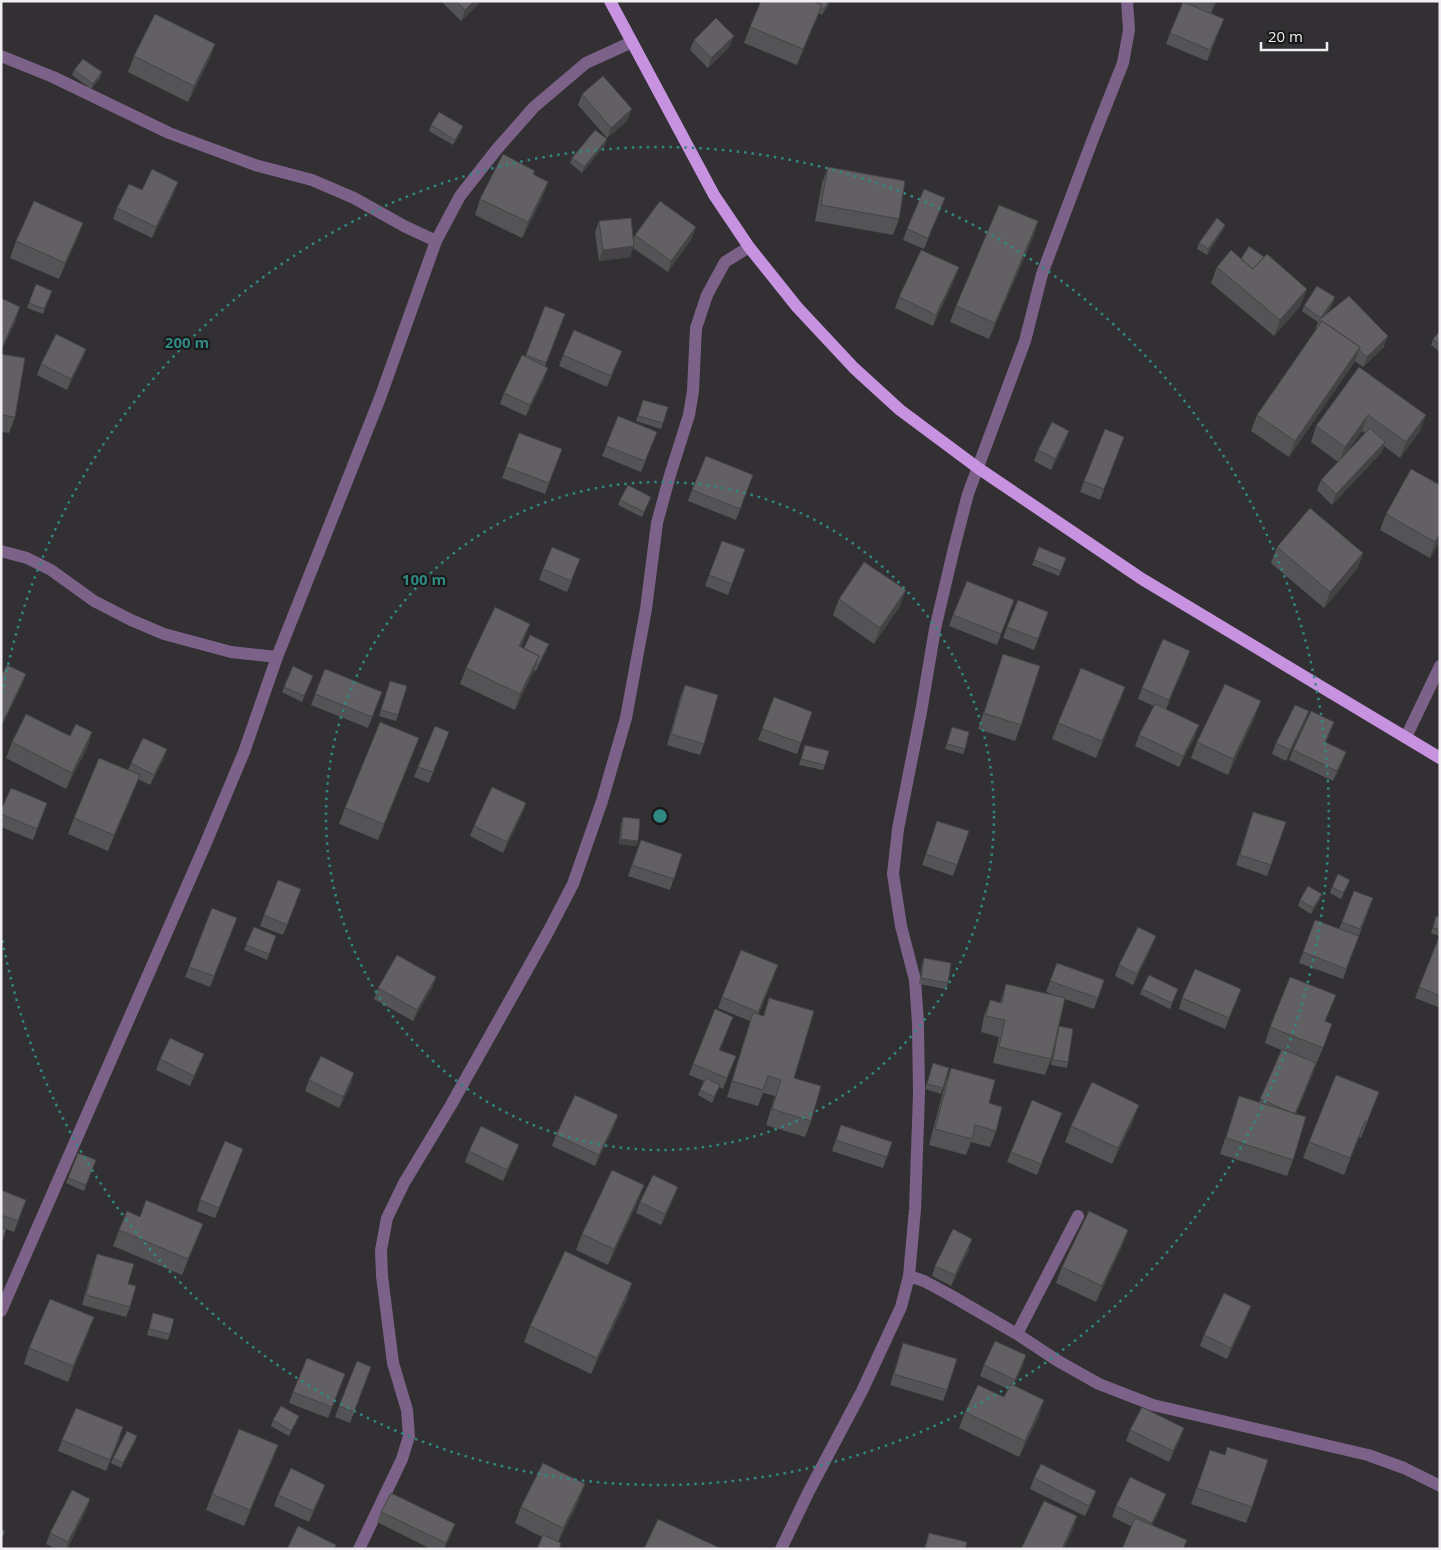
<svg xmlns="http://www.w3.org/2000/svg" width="1441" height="1550" viewBox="0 0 1441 1550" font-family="'Open Sans',sans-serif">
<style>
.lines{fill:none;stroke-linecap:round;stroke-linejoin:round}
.minor{stroke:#7c6288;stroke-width:12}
.major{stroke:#c792e0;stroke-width:12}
.wall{fill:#545355;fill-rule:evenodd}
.shaded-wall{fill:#454345}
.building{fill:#626063;stroke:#454345}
.ring{fill:none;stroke:#318882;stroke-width:2.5;stroke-dasharray:2.5 5}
.centre{fill:#318882;stroke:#19181a;stroke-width:2.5}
.ring-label{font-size:15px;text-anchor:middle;font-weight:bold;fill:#318882;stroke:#19181a;stroke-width:4;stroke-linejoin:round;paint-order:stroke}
</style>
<rect width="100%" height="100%" fill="#323033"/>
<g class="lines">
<path class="minor" d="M1 56 53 77 169 133 255 165 312 180 354 198 404 226 436 241
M1 551 27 558 51 570 94 601 131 620 164 634 231 652 277 657
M1406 737 1440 666
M909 1276 924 1281 950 1295 1017 1334 1058 1361 1099 1384 1153 1405 1368 1455 1404 1468 1440 1486
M1 1311 205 845 244 752 277 657 380 398 436 241 460 196 497 149 534 107 586 63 632 42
M1017 1334 1078 1216
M359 1549 402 1459 409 1436 407 1410 393 1363 382 1276 381 1250 387 1218 404 1183 451 1105 514 993 548 932 573 884 602 801 626 718 646 609 657 523 670 475 689 415 693 391 696 328 707 295 725 262 749 247
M781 1549 809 1491 862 1391 901 1307 909 1276 915 1209 919 1094 918 1023 915 980 901 926 893 874 898 829 921 712 935 629 954 548 968 494 1025 341 1042 274 1094 136 1123 63 1129 30 1127 1"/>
<path class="major" d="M610 1 714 195 749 247 797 307 854 368 900 410 978 468 1142 579 1440 758"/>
</g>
<path class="wall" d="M441 1H481L461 21Z
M1187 1H1217L1211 13 1224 19 1207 61 1166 44 1170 33Z
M829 4 822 15 819 13 797 65 744 43 750 27Z
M694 40 730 46 708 68 690 50Z
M215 44 209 60 188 102 128 72 134 56Z
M74 70 100 78 91 89 72 75Z
M582 94 628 120 607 138 578 105Z
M431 125 461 132 453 145 429 131Z
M607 139 605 145 582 173 570 163 572 158Z
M828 167 899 219 893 235 815 221 822 183Z
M533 175 548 182 542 198 522 238 475 215 480 199Z
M142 190 174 193 152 238 113 219 117 208Z
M945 198 924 249 903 240 907 229Z
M599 221 633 239 635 235 692 238 668 272 633 248 630 257 599 261 595 232Z
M1038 221 1033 238 989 339 950 322 956 306Z
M83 223 77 239 59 279 10 258 16 241Z
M1225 225 1223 230 1207 255 1197 249 1199 243Z
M1241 259 1301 305 1274 336 1211 283 1217 267Z
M955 278 933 326 895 308 899 297Z
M36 284 52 291 43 314 27 308Z
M1333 303 1325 316 1384 347 1363 367 1355 361 1289 457 1251 431 1257 415 1315 331 1318 322 1302 311 1304 306Z
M545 306 565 314 545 366 544 379 526 416 500 404 504 393 525 357Z
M1440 331V352L1431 345 1433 339Z
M86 349 82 359 67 390 37 375 41 364Z
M622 351 607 387 559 366 563 355Z
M1 354 15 417 9 433 1 432Z
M1359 367 1420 431 1400 458 1384 446 1381 453 1332 505 1317 490 1321 480 1338 462 1311 442 1316 426ZM1362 431 1365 433 1346 453Z
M643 400 668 407 661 429 636 421Z
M657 432 641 472 602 456 606 446Z
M519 433 562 449 545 494 502 478Z
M1065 442 1051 470 1034 461 1038 450Z
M1120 448 1100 500 1080 492 1084 481Z
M749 486 736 520 688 501 692 490Z
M651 497 642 517 618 505 620 500Z
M1386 514 1440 540 1430 558 1380 530Z
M722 541 745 549 728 595 705 586Z
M1039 547 1066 558 1059 576 1032 565Z
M1277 547 1363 553 1357 569 1324 608 1271 563Z
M543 569 576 570 567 592 539 580Z
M839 599 900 606 874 644 833 615Z
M1014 600 997 645 949 626 953 615Z
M1048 612 1034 650 1003 638 1007 627Z
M524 640 521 647 524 648 547 649 536 671 534 670 515 710 460 684 466 668Z
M1003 654 1021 725 1015 741 978 729Z
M1186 662 1166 709 1195 736 1179 767 1135 746 1139 735 1154 706 1138 699 1142 688Z
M325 669 382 692 368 728 311 705Z
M311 681 302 702 282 692 284 687Z
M390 681 407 686 396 721 379 716Z
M685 685 704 744 700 755 667 745 681 695Z
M1125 687 1119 703 1096 758 1052 739 1058 723Z
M774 697 812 712 797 754 758 740Z
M1309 711 1305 722 1286 761 1272 754 1276 743Z
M1255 717 1228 775 1191 758 1197 742Z
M952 727 965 749 963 754 945 749Z
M92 732 87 748 66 789 6 758 12 742 70 736Z
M1330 733 1326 742 1346 752 1342 763 1333 781 1289 760 1293 750Z
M445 743 429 783 414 777 418 767Z
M805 745 825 765 823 770 799 765Z
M167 749 163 760 150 785 138 779 108 851 68 834 74 818 128 770 131 763Z
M413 754 378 840 339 824 345 808Z
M47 803 33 840 1 827V810Z
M526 803 522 814 503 853 470 836 474 826Z
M1253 812 1271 865 1267 876 1236 865Z
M623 817 638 841 636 846 619 844 621 823Z
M937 821 969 831 953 876 922 865Z
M641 840 682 854 670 890 628 876Z
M1348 885 1341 899 1330 893 1332 887Z
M1354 891 1373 898 1343 979 1299 963 1315 920 1339 929Z
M1320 899 1311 914 1298 906 1300 900Z
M297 900 283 935 260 926 264 915Z
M212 908 233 929 210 987 185 977Z
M1436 916 1440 918V1002L1438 1007 1415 998 1439 936 1431 933Z
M254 927 276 936 267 960 244 950Z
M1156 936 1152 946 1133 985 1115 976 1119 965Z
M924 958 948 983 946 989 919 984 922 964Z
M1057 963 1104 980 1094 1009 1065 999 1058 1027 1068 1062 1067 1068 1051 1065 1055 1040 1051 1059 1045 1075 993 1063 999 1037 981 1032 984 1016 990 1000 1000 1003 1006 984 1059 997 1046 992Z
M774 976 758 1015 763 1016 769 998 794 1078 811 1121 805 1137 766 1125 775 1096 763 1093 758 1106 727 1097 750 1021 718 1008 722 997Z
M436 977 432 988 413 1021 374 999 378 988Z
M1142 989H1178L1170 1009 1140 994Z
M1182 998 1237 1000 1225 1029 1179 1009Z
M1325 1022 1326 1040 1296 1114 1293 1160 1287 1176 1220 1154 1239 1096 1259 1103 1281 1050 1265 1043 1270 1027Z
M729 1027 720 1050 736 1056 723 1089 719 1087 712 1103 698 1095 704 1081 689 1075 693 1064Z
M160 1059 200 1064 190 1086 156 1070Z
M933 1063 949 1068 941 1094 925 1089Z
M951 1068 989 1103 996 1131 990 1147 971 1142 966 1155 929 1145 945 1084Z
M309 1080 351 1084 339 1108 305 1091Z
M1379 1092 1361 1138 1359 1137 1344 1175 1303 1158 1309 1142Z
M618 1115 614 1126 595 1166 552 1146 556 1135Z
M1133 1121 1112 1164 1065 1142 1071 1126Z
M1058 1123 1037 1175 1007 1162 1011 1152Z
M841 1125 892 1142 883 1168 832 1151Z
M469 1151 515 1156 503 1181 465 1162Z
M78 1153 96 1160 84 1191 66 1183Z
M239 1160 215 1218 197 1211 200 1200Z
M1 1190 26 1200 14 1232 1 1227Z
M674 1198 661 1225 636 1213 640 1202Z
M638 1201 608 1265 576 1250 582 1234Z
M140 1217 203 1224 182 1275 113 1246 119 1230Z
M1128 1230 1122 1246 1096 1302 1056 1283 1062 1267Z
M969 1250 951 1286 932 1276 935 1266Z
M97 1254 128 1284 130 1307 126 1317 82 1305 93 1265Z
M627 1299 591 1374 524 1342 530 1326Z
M153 1313 170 1334 168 1340 147 1335Z
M94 1317 88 1333 68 1382 24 1364 29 1348Z
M1247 1317 1227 1359 1200 1346 1204 1335Z
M903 1343 947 1390 943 1401 890 1385Z
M1026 1355 1014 1385 1039 1416 1019 1457 959 1428 965 1412 1004 1397 1008 1389 980 1376 984 1365Z
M345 1374 328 1418 289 1403 293 1392Z
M367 1378 350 1423 335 1417 339 1406Z
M299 1416 297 1421 289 1436 271 1426 273 1420Z
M1184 1428 1180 1439 1169 1462 1126 1441 1130 1430Z
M137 1436 135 1442 121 1468 111 1463 113 1458Z
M120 1438 106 1471 58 1451 62 1440Z
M1210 1450 1252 1507 1246 1523 1191 1504Z
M272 1461 244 1526 206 1510 212 1494Z
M1034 1478 1096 1491 1092 1502 1085 1516 1030 1489Z
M278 1495 321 1496 309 1522 274 1506Z
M90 1499 86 1510 67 1549H56L46 1544 50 1533Z
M579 1500 558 1542 561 1543 559 1549H537L542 1537 515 1523 521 1507Z
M1162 1505 1152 1525 1131 1526 1112 1517 1116 1506Z
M381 1512 451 1535 444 1549H431L377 1522Z
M929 1533 965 1549H924Z"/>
<path class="shaded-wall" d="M474 1H481L461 21 465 10Z
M829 1V4L822 15 824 9Z
M1215 1H1217L1210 15 1214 4Z
M822 5 816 21 797 65 803 49Z
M734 36 730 46 708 68 711 58Z
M215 44 209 60 188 102 194 86Z
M102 72 100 78 91 89 93 84Z
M632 109 628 120 607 138 611 128Z
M463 126 461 132 453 145 455 140Z
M607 139 605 145 582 173 584 167Z
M178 182 174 193 152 238 156 227Z
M548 182 542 198 522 238 528 222Z
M945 198 941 209 924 249 928 238Z
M1038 221 1033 238 989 339 995 323Z
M83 223 77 239 59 279 65 263Z
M1225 225 1223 230 1207 255 1208 249Z
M696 227 692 238 668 272 671 261Z
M634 246 630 257 599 261 603 250Z
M959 267 955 278 933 326 936 315Z
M1307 289 1301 305 1274 336 1280 320Z
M1335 297 1333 303 1321 321V318Z
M20 307 15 323 1 352V350Z
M1388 336 1384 347 1363 367 1367 357Z
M1360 347 1354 363 1289 457 1295 441Z
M86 349 82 359 67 390 71 379Z
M622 351 618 362 607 387 611 376Z
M548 368 544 379 526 416 530 405Z
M1368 415 1362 431 1339 463 1345 447Z
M1426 415 1420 431 1400 458 1406 442Z
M1069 431 1065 442 1051 470 1055 459Z
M1385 442 1381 453 1332 505 1336 494Z
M1440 534V540L1430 558 1435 542Z
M1363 553 1357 569 1324 608 1330 592Z
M906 590 900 606 874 644 880 628Z
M530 624 524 640 513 662 519 646Z
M1190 651 1186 662 1165 711 1169 700Z
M539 656 533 672 515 710 520 694Z
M26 674 22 685 1 728V726Z
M1125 687 1119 703 1096 758 1102 741Z
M1261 701 1255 717 1228 775 1233 759Z
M1309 711 1305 722 1286 761 1290 750Z
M1334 722 1330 733 1321 752 1325 742Z
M1199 725 1195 736 1179 767 1183 756Z
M92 732 87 748 66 789 72 773Z
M419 738 413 754 378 840 384 824Z
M167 749 163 760 150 785 154 775Z
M1346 752 1342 763 1333 781 1337 771Z
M140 775 134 791 108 851 114 835Z
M526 803 522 814 503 853 507 842Z
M621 839 638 841 636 846 619 844Z
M1322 894 1320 899 1311 914 1313 908Z
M1156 936 1152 946 1133 985 1137 974Z
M436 977 432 988 413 1021 417 1010Z
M204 1054 200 1064 190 1086 194 1076Z
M1316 1063 1313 1074 1291 1125 1295 1114Z
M354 1073 351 1084 339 1108 343 1097Z
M1139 1105 1133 1121 1112 1164 1118 1148Z
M618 1115 614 1126 595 1166 599 1155Z
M519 1145 515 1156 503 1181 507 1170Z
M644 1185 638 1201 608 1265 614 1249Z
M678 1187 674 1198 661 1225 665 1214Z
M203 1224 197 1240 182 1275 188 1259Z
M1128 1230 1122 1246 1096 1302 1102 1286Z
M972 1239 969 1250 951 1286 955 1275Z
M632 1283 627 1299 591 1374 597 1358Z
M1251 1306 1247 1317 1227 1359 1231 1348Z
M94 1317 88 1333 68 1382 73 1366Z
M1026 1355 1023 1366 1011 1391 1015 1380Z
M1044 1400 1039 1416 1019 1457 1025 1441Z
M299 1416 297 1421 289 1436 291 1431Z
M1184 1428 1180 1439 1169 1462 1173 1451Z
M137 1436 135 1442 121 1468 123 1463Z
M278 1445 272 1461 244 1526 250 1510Z
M585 1484 579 1500 557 1544 563 1528Z
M325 1485 321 1496 309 1522 313 1511Z
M1096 1491 1092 1502 1085 1516 1089 1506Z
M1166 1494 1162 1505 1148 1534 1152 1523Z
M90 1499 86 1510 66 1549 68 1542Z
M1077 1516 1072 1532 1064 1549H1062Z
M455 1524 451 1535 444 1549 446 1543Z"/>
<path class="building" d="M456 1H474L465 10Z
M761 1H813L822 5 803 49 750 27Z
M813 1H829L824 9 821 7 822 5Z
M1208 1H1215L1214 4Z
M1183 2 1224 19 1210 50 1170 33Z
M155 14 215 44 194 86 134 56Z
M716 18 734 36 711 58 694 40Z
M83 59 102 72 93 84 74 70Z
M603 76 632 109 611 128 582 94Z
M439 112 463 126 455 140 431 125Z
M595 130 607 139 584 167 572 158Z
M503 154 535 171 533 174 548 182 528 222 480 199Z
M828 167 905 181 899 219 821 205Z
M152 169 178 182 156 227 117 208 129 184 142 190Z
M924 189 945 198 928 238 907 229Z
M34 201 83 223 65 263 16 241Z
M660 201 696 227 671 261 635 235Z
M999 205 1038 221 995 323 956 306Z
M631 218 634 246 603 250 599 221Z
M1217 218 1225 225 1208 249 1199 243Z
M1249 246 1264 257 1253 269 1241 259Z
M921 250 959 267 936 315 899 297Z
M1231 250 1253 269 1267 254 1307 289 1280 320 1217 267Z
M36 284 52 291 44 309 29 303Z
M1317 286 1335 297 1321 318 1304 306Z
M1349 296 1388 336 1367 357 1359 350 1360 347 1322 321V322L1319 320Z
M1 298 20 307 2 348H1Z
M545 306 565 314 546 363 526 355Z
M1322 321 1360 347 1295 441 1257 415Z
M574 330 622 351 611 376 563 355Z
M1440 331V345L1433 339Z
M56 334 86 349 71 379 41 364Z
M1 354 25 358 15 417 1 415Z
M522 355 548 368 530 405 504 393Z
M1359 367 1426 415 1406 442 1368 415 1345 447 1316 426Z
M643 400 668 407 663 423 638 416Z
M618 416 657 432 645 461 606 446Z
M1052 422 1069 431 1055 459 1038 450Z
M1370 428 1385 442 1336 494 1321 480Z
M1105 429 1124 437 1104 489 1084 481Z
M519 433 562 449 549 483 506 467Z
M706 456 753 475 740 509 692 490Z
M1411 469 1440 485V534L1435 542 1386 514Z
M628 485 651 497 644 512 620 500Z
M1310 508 1363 553 1330 592 1277 547Z
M722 541 745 549 732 584 709 575Z
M552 547 580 559 571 581 543 569Z
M1039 547 1066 558 1061 571 1034 560Z
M864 562 906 590 880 628 839 599Z
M967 581 1014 600 1001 634 953 615Z
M1018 600 1048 612 1038 639 1007 627Z
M495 607 530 624 519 646 539 656 520 694 466 668Z
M530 635 549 644 538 665 536 664 539 656 524 648Z
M1163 639 1190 651 1169 700 1142 688Z
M1003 654 1040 666 1021 725 984 713Z
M7 665 26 674 1 726V676Z
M293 666 313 676 304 696 284 687Z
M1081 668 1125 687 1102 741 1058 723Z
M325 669 382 692 372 717 315 694Z
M390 681 407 686 398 715 381 710Z
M1225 684 1261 701 1233 759 1197 742Z
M685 685 718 695 704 744 671 734Z
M774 697 812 712 801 743 762 729Z
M1155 704 1199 725 1183 756 1139 735Z
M1295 705 1309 711 1290 750 1276 743Z
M1311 711 1334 722 1325 742 1346 752 1337 771 1293 750Z
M26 714 70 736 76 724 92 732 72 773 12 742Z
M380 722 419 738 384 824 345 808Z
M435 726 449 732 433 772 418 767Z
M952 727 969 732 965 749 947 744Z
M143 738 167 749 154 775 131 763Z
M805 745 829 751 825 765 801 759Z
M99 758 140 775 114 835 74 818Z
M492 787 526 803 507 842 474 826Z
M11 788 47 803 37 829 1 814V810Z
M1253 812 1286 822 1271 865 1240 855Z
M623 817 640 819 638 841 621 839Z
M937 821 969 831 957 865 926 854Z
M641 840 682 854 674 879 632 865Z
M1338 874 1350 880 1343 893 1332 887Z
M278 880 301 889 287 925 264 915Z
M1308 886 1322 894 1313 908 1300 900Z
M1354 891 1373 898 1360 929 1342 922Z
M212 908 237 918 214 976 189 967Z
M1436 916 1440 918V930L1433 928Z
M1315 920 1359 936 1346 969 1303 952Z
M254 927 276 936 269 954 246 945Z
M1138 927 1156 936 1137 974 1119 965Z
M1440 935V996L1419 987Z
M741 950 778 965 758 1012 722 997Z
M397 955 436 977 417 1010 378 988Z
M924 958 951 963 948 983 921 978Z
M1057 963 1104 980 1098 998 1050 981Z
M1195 969 1241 989 1229 1018 1182 998Z
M1149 975 1178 989 1172 1003 1142 989Z
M1290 977 1336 995 1325 1021 1332 1024 1323 1048 1270 1027Z
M1006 984 1065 998 1051 1059 999 1047 1005 1020 986 1016 990 1000 1002 1003Z
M769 998 814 1011 794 1078 821 1086 811 1121 772 1109 781 1080 768 1076 763 1090 732 1081 753 1013 764 1016Z
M715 1009 733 1017 719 1050 736 1056 727 1078 693 1064Z
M1059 1026 1073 1029 1068 1062 1053 1060Z
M170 1038 204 1054 194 1076 160 1059Z
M1282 1049 1316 1063 1295 1114 1260 1099Z
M321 1056 354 1073 343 1097 309 1080Z
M933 1063 949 1068 943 1088 927 1084Z
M951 1068 995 1080 989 1103 1002 1107 996 1131 975 1125 972 1139 935 1129Z
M1336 1075 1379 1092 1367 1122 1365 1121 1350 1158 1309 1142Z
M706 1078 720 1085 714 1097 700 1090Z
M1092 1082 1139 1105 1118 1148 1071 1126Z
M575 1095 618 1115 599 1155 556 1135Z
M1239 1096 1306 1117 1293 1160 1226 1138Z
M1032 1100 1062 1113 1041 1164 1011 1152Z
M841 1125 892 1142 887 1157 836 1140Z
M481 1126 519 1145 507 1170 469 1151Z
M225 1141 243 1149 219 1208 200 1200Z
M78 1153 96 1160 86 1185 68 1178Z
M612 1170 644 1185 614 1249 582 1234Z
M653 1175 678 1187 665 1214 640 1202Z
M1 1190 26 1200 18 1221 1 1215Z
M146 1200 203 1224 188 1259 119 1230 127 1211 140 1217Z
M1089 1211 1128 1230 1102 1286 1062 1267Z
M1 1228 6 1229 1 1246Z
M953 1229 972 1239 955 1275 935 1266Z
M565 1251 632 1283 597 1358 530 1326Z
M97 1254 134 1264 128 1284 136 1286 130 1307 86 1295Z
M1224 1293 1251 1306 1231 1348 1204 1335Z
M50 1299 94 1317 73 1366 29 1348Z
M153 1313 174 1319 170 1334 149 1329Z
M995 1341 1026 1355 1015 1380 984 1365Z
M903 1343 957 1359 947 1390 894 1374Z
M307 1358 345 1374 332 1407 293 1392Z
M357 1361 371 1367 354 1412 339 1406Z
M1011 1384 1044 1400 1025 1441 965 1412 978 1385 1004 1397Z
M281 1406 299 1416 291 1431 273 1420Z
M1142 1407 1184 1428 1173 1451 1130 1430Z
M76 1408 123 1427 110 1460 62 1440Z
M239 1429 278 1445 250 1510 212 1494Z
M127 1431 137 1436 123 1463 113 1458Z
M1227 1447 1268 1460 1252 1507 1197 1488 1210 1450 1225 1455Z
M543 1463 585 1484 563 1528 521 1507Z
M1041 1464 1096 1491 1089 1506 1034 1478Z
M291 1468 325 1485 313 1511 278 1495Z
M1130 1477 1166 1494 1152 1523 1116 1506Z
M72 1490 90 1499 68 1542 50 1533Z
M391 1493 455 1524 446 1543 381 1512Z
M1044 1501 1077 1516 1062 1549H1021Z
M1135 1518 1187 1540 1183 1549H1122Z
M658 1519 722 1549H644Z
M298 1526 336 1545 334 1549H287Z
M1 1529 5 1531 1 1541Z
M929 1533 967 1542 965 1549H925Z
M543 1535 561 1543 559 1549H537Z"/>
<g class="ring">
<circle cx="660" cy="816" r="334"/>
<path d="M2 694A669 669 0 1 1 2 938"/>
</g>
<circle cx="660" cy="816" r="8" class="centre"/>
<g class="ring-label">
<text x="187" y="348">200 m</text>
<text x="424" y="585">100 m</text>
</g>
<rect width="1441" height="1550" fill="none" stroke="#f0eef0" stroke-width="5"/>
<path d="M1261 42v8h66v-8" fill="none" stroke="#f0eef0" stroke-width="2.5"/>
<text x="1268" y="42" font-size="15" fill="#f0eef0" stroke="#19181a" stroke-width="4" paint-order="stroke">20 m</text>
</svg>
